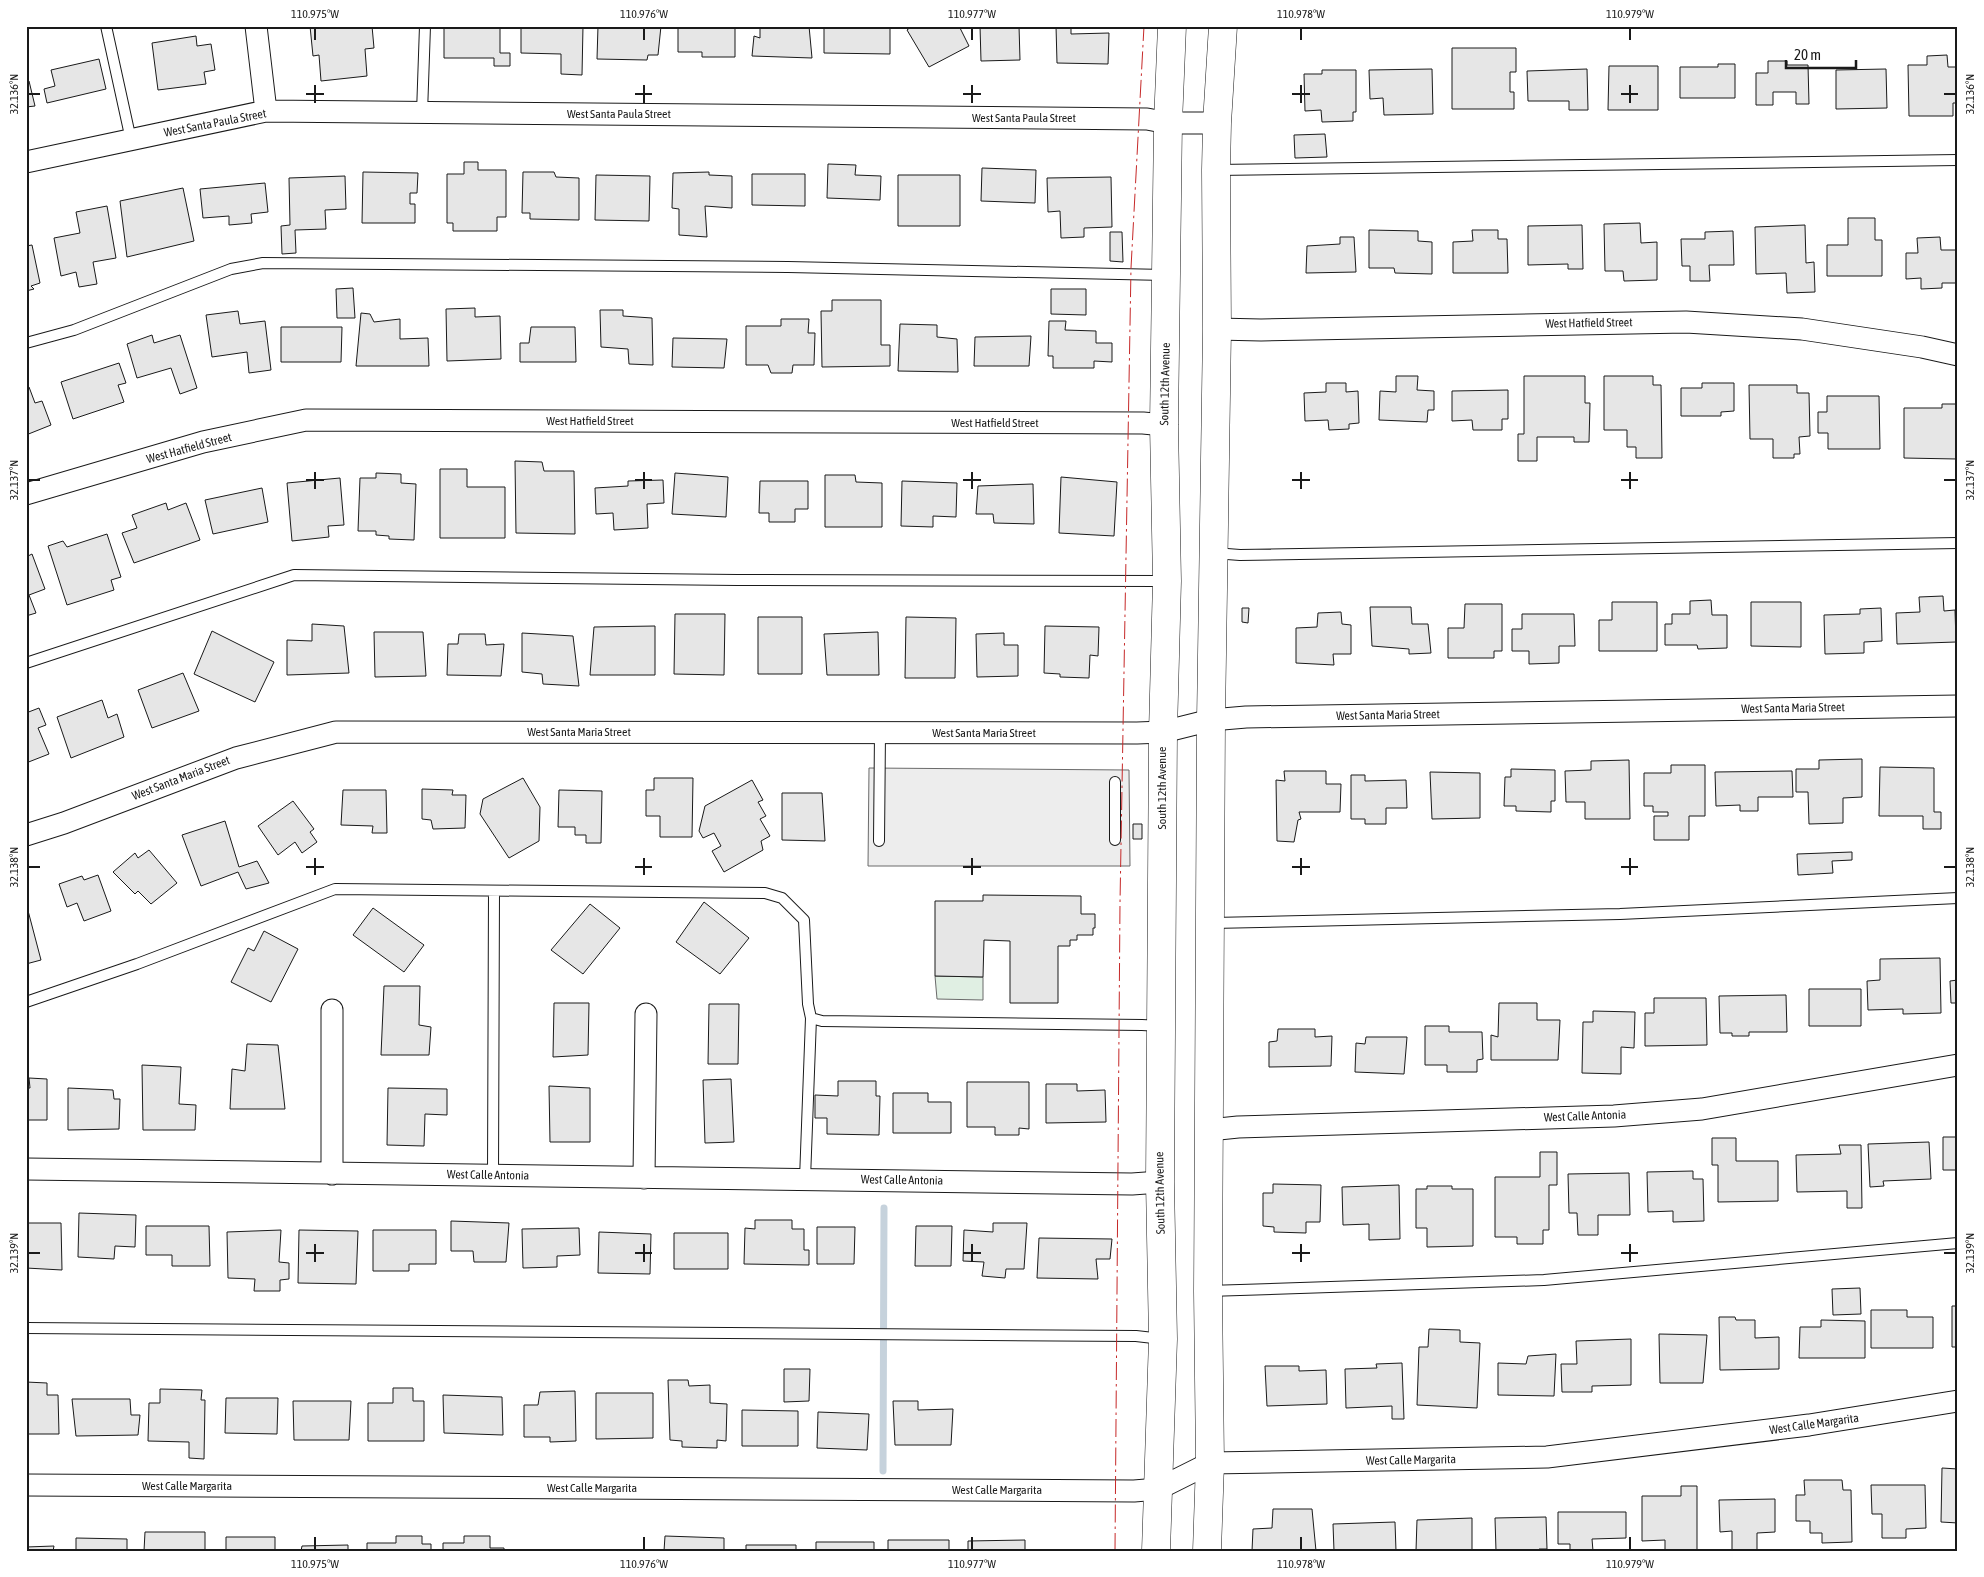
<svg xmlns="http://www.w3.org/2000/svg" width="1984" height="1577" viewBox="0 0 1984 1577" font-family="'Asap Condensed',sans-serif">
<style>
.green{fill:#e0efe3;stroke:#6a6a6a}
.parking{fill:#ededed;stroke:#6a6a6a}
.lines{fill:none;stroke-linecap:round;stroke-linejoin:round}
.stream{stroke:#c6d2dc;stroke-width:7}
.building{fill:#e6e6e6;stroke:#1a1a1a}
.lane-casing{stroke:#1a1a1a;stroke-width:12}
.street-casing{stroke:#1a1a1a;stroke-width:23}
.secondary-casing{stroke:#1a1a1a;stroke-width:29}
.lane{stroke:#fff;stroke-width:10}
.street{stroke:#fff;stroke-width:21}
.secondary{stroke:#fff;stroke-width:28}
.power{stroke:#c62828;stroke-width:1;stroke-dasharray:18 4 2.5 4;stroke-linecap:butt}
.ticks{fill:none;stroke:#1a1a1a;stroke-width:2}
.labels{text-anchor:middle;stroke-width:4;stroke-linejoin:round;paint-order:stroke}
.street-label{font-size:12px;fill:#1a1a1a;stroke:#fff}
.neatline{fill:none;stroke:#1a1a1a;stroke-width:2}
.ticks-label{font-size:12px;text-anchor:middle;fill:#1a1a1a}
</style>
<rect width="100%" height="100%" fill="#fff"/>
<path class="green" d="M935 976 983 977V1000L937 999Z"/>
<path class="parking" d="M869 768 1129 770 1130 866H868Z"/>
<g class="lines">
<path class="stream" d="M883 1471 884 1208"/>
</g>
<path class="building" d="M310 26H372L374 48 365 49 367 76 321 81 319 55 313 56Z
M444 26H500V53H510V66H494V58H444Z
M521 26H583L582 75 561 74V54L521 53Z
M598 26H661L658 55H648L647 60 597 59Z
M678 26H735V57H702V52H678Z
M760 26H809L812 58 752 56 754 36 760 38Z
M824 26H890V54L824 53Z
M912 26H959L969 46 929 67 907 30Z
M980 26H1019L1020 60 981 61Z
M1056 26H1071V34L1109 33 1108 64 1057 63Z
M196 36 197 46 211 44 215 70 204 72 206 84 158 90 152 43Z
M1452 48H1516V72H1510V92H1514V109H1452Z
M1947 55 1948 67H1958V103H1953V116H1909L1908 65H1927V56Z
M99 59 106 89 47 103 44 89 55 86 51 70Z
M1768 61H1787V65H1808L1809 104H1796V92H1773V105H1756V73H1768Z
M1718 64H1735V98H1680V67H1718Z
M1609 66H1658V110H1608Z
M1432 69 1433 114 1384 115 1383 98 1370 99 1369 70Z
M1587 69 1588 110H1569V101H1528L1527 71Z
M1886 69 1887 108 1836 109V70Z
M1322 70H1356V112H1353V121L1322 122 1321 110 1305 111 1304 74H1322Z
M29 81 35 106 26 107V82Z
M1325 134 1327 157 1295 158 1294 135Z
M464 162H478V170H506V217H497V231H453V223H447V174H464Z
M828 164 856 165 855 175 881 176 880 200 827 198Z
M982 168 1036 170 1035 203 981 201Z
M363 172 418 173 417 193H410V204H415V223H362Z
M523 172H554L556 177 579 178V220L530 219V213H522Z
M709 172V175L732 176V208L705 206 707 237 679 235V209L672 208 673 173Z
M752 174H805V206L752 205Z
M596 175 650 176 649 221 595 220Z
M898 175H960V226H898Z
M345 176 346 209 325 210 326 229 295 230 296 253 282 254 281 226 290 225 289 178Z
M1111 177 1112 227 1084 228V237L1061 238 1060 211 1048 212 1047 178Z
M265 183 268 212 251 214 252 223 229 225V216L203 218 200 189Z
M183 188 194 241 127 257 120 201Z
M107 206 116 258 93 262 97 284 79 287 76 272 61 276 54 238 80 233 76 212Z
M1848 218H1875V240H1882V276H1827V245H1848Z
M1640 223 1641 243 1657 242V280L1624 281 1623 271H1605L1604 224Z
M1582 225 1583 269H1568V264L1528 265V226Z
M1805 225 1806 263 1814 262 1815 292 1787 293 1786 273 1756 274 1755 227Z
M1369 230 1418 231V241L1432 242V274L1395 273 1394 268H1369Z
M1472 230H1498V239H1507L1508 273H1453V242L1473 241Z
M1733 231 1734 265H1709L1710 281H1690V266H1682L1681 239H1705V232Z
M1110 232H1122L1123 262 1110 261Z
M1340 237H1354L1356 272 1306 273 1307 246 1340 244Z
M1940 237 1941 250H1958V283H1942V288L1921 289V278L1906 279V253H1918L1917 238Z
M32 245 40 283 31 286 34 289 26 291V246Z
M353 288 355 318H337L336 289Z
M1051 289H1086V315L1051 314Z
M832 300H881V345H890V366L822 367 821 311H832Z
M475 308V317L500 316 501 359 447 361 446 309Z
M600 310H623V316L652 318 653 365 629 364 628 349 601 347Z
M238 311 240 324 265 321 271 370 249 373 247 352 212 357 206 315Z
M361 313 370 314 374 322 400 319V339L428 338 429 366H356Z
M781 319H809L808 333H815L814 365H793L792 373H771L768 365H746V326H781Z
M1049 321H1066L1065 330 1096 331V343H1112V362L1094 361V368H1053V356H1048Z
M900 324 937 325V337L957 339 958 372 898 371Z
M281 327H342L341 362H281Z
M531 327H575L576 362H520V343H529Z
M152 335 154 343 180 335 197 388 180 394 171 368 137 378 127 344Z
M1031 336 1029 366H974L975 337Z
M673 338 727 339 724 368 672 367Z
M119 363 126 383 118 385 124 402 73 419 61 382Z
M1396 376H1418L1417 390 1434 391V410H1428L1427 422 1379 420 1380 391 1396 392Z
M1524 376H1585V403H1590L1589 442H1574V437H1537V461H1518V434H1524Z
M1604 376H1653V385H1661L1662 458H1636V447H1627V430H1604Z
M1326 383H1346V392L1358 391 1359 423 1349 424V429L1329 430 1328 420 1305 421 1304 393 1326 392Z
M1702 383H1734V411L1721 412V416H1681V388H1702Z
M1749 385H1797V393H1809L1810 436 1799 437 1800 454H1794V458H1773V439H1750Z
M29 387 35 403 42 401 51 425 26 435V388Z
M1508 390V419H1502V430H1473L1472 420 1452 421V391Z
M1827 396H1879L1880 449H1828V433H1818V412H1827Z
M1942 404H1957V459L1904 458V408H1942Z
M515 461 542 462 544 471H574L575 534 516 533Z
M440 469H467V487H505V538H440Z
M376 473 401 474V483L416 484 414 540 389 539V536L376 535V531H358L360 478H376Z
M675 473 728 477 726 517 672 514Z
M825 475H855L856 482 882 483V527H825Z
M1061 477 1117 482 1114 536 1059 533Z
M340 478 344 525 328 526 329 537 292 541 287 483Z
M663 480 664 503 647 504 648 528 614 530 613 513 596 514 595 488 628 486V481Z
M760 481H808V509H795V522H769V513H759Z
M902 481 957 483 956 517 933 516V527L901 526Z
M1033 484 1034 524 994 523 993 514H976L978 486Z
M262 488 268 522 213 534 205 500Z
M166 503 168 510 186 503 200 540 134 563 122 533 137 528 132 515Z
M107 534 121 577 111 580 114 590 67 605 48 546 63 541 67 547Z
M32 554 45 589 29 595 36 613 26 616V557Z
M1943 596 1944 611 1955 610 1956 642 1897 644 1896 613 1920 612 1919 597Z
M1711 600 1712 615H1727V648L1698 649 1697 645H1665V624H1672V614H1690V601Z
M1612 602H1657V651H1599V620H1612Z
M1751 602H1801V647L1751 646Z
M1465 604H1502V651H1494V658H1448V628H1464Z
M1370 607H1411L1412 624H1428L1431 653 1409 654V649L1372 646Z
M1242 608H1249L1248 623 1242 622Z
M1881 608 1882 641 1864 642V653L1825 654 1824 615 1860 614V609Z
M1341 612 1342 624 1351 625V654H1333L1334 665 1296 663V628L1317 627 1318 613Z
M675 614H725L724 675 674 674Z
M1522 614H1574L1575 646H1559V663L1529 664V651H1512V629H1522Z
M758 617H802V674H758Z
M906 617 956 618 955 678H905Z
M312 624 344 626 349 673 287 675V640L312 641Z
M655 626V675H590L594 627Z
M1045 626 1099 627 1098 656 1090 655 1089 678 1060 677V674L1044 673Z
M212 631 274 662 255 702 194 674Z
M374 632H423L426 676 375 677Z
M878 632 879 675H827L824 634Z
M522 633 573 636 579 686 543 684 542 674 522 672Z
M1004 633V645H1018V676L977 677 976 634Z
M459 634H485L486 645 504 644 501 676 447 675 448 644H458Z
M183 673 199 711 152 728 138 690Z
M102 700 108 718 117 714 124 737 71 758 57 717Z
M39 708 46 725 38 728 49 754 26 763V713Z
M1862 759V797L1843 798V823L1809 824 1808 792H1796V769H1819V760Z
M1629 760 1630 819H1585V802H1566L1565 771 1591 770V761Z
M1671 765H1705V816H1689V840H1654V816H1668V812H1653V806H1644V773H1671Z
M1880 767 1934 768V812H1941V829H1923V816H1879Z
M1511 769 1555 770V801H1551V812L1516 811V806H1504L1505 777H1511Z
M1284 771H1326V784H1341L1340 812H1299L1301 819 1298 820 1294 842 1277 841 1276 780 1285 781Z
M1792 771 1793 797H1758V811H1740V805L1716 806 1715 772Z
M1430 772 1480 773V818L1432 819Z
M1351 775H1365V781L1406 780 1407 808H1386V824H1365V819H1351Z
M523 778 540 807 539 841 509 858 480 814 483 799Z
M654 778H693L692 837H660V816H646V790H654Z
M752 780 763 800 758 802 766 816 760 819 770 836 761 841 763 850 724 872 712 851 721 846 714 833 703 838 699 831 705 806Z
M422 789 453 790 452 795H466L465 828 433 829 431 820 422 819Z
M343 790H386L387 833H372L373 826 341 825Z
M559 790 602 791 601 843H586V835H575V827H558Z
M782 793H822L825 841 782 840Z
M293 801 314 829 310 832 317 842 302 853 295 842 278 855 258 826Z
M225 821 239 867 257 861 269 883 246 889 238 872 201 886 182 835Z
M1133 824H1142V839H1133Z
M149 850 177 883 151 904 138 891 135 894 113 872 135 853 138 858Z
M1852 852V860L1832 861 1833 873 1798 875 1797 854Z
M98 875 111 911 84 921 77 903 67 907 59 884 82 876 84 880Z
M983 895 1081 896V914H1095V928H1093V935H1077V940H1070V946H1058V1003H1010V941L984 940 983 977 935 976V901H983Z
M704 902 749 938 720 974 676 942Z
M26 903 41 960 26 964Z
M590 904 620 928 583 974 551 950Z
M373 908 424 945 404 972 353 935Z
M264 931 298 949 271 1002 231 982 248 948 254 951Z
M1940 958 1941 1013 1903 1014V1009L1868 1010 1867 981 1880 980V959Z
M1958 980V1003H1951L1950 981Z
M384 986H420L419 1025 431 1027 429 1055H381Z
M1809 989H1861V1026H1809Z
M1786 995 1787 1032H1749V1036H1732V1033H1720L1719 996Z
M1654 998H1706L1707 1045 1645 1046V1013H1654Z
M554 1003H589L588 1055 553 1057Z
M1499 1003H1537V1020H1560L1558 1060H1491V1035L1498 1037Z
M709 1004H739L738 1064H708Z
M1593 1011 1635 1012 1634 1048 1621 1047V1074L1582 1073 1583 1022H1593Z
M1425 1026H1449V1032H1482L1483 1059 1477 1060V1072H1447V1065H1425Z
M1278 1029H1315V1037L1332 1036 1331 1066 1269 1067V1042L1277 1041Z
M1366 1037H1407L1404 1074 1355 1072 1356 1043 1365 1044Z
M247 1044 278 1045 285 1109H230L232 1069 245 1071Z
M142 1065 181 1067 179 1104 196 1105 195 1130H143Z
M29 1078 47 1079V1120H26V1088H30Z
M731 1079 734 1142 705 1143 703 1080Z
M838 1081H876V1096H880L879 1135 827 1134V1118H815V1095L838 1096Z
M967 1082H1029V1129L1019 1128V1135H995V1127H967Z
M1046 1084H1077V1091L1105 1090 1106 1122 1046 1123Z
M549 1086 590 1088V1142H550Z
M68 1088 113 1090 114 1099H120L119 1129 68 1130Z
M388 1088 447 1089V1115L425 1114 424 1146 387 1145Z
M893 1093H928V1102H951V1133H893Z
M1943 1137H1958V1170H1943Z
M1712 1138H1736V1161H1778V1201L1718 1202V1165H1712Z
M1929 1142 1931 1179 1883 1181 1884 1186 1870 1187 1868 1144Z
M1839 1145H1861L1862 1208H1847V1191L1797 1192 1796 1155 1841 1154Z
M1540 1152H1557V1185H1549V1230H1543V1244H1517V1237H1495V1177H1540Z
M1693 1171V1179H1703L1704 1221 1673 1222V1211L1648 1212 1647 1172Z
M1629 1173 1630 1215H1598V1235H1578L1577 1213H1569L1568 1174Z
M1273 1184 1321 1185 1320 1222H1306V1233L1274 1232V1227L1263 1226V1193H1273Z
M1399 1185 1400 1239 1369 1240V1224L1343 1225 1342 1187Z
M1427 1186H1452V1189H1473V1246L1427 1247V1228H1416V1189H1427Z
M79 1213 136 1215 135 1247 115 1246 114 1259 78 1257Z
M755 1220H792V1229H804V1250H809V1265L744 1264 745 1228 755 1229Z
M451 1221 509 1223 506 1262H474L473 1251H451Z
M26 1223H61L62 1270 26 1268Z
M993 1223H1027L1024 1269H1006L1005 1278 982 1276 984 1262 963 1261 964 1230 993 1232Z
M146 1226H209L210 1266H172V1255H146Z
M916 1226H952L951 1266H915Z
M817 1227H855L854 1264H817Z
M579 1228 580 1255 557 1256V1267L523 1268 522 1229Z
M281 1230 279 1262 289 1263V1279L280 1280V1291H254L255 1279 228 1278 227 1232Z
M299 1230 358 1231 356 1284 298 1283Z
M373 1230H436V1264H409V1271H373Z
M599 1232 651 1234 650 1274 598 1273Z
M674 1233H728V1269H674Z
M1039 1238 1112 1239 1110 1259H1096L1098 1279 1037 1278Z
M1860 1288 1861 1314 1833 1315 1832 1289Z
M1952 1306H1958V1347H1952Z
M1871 1310H1907V1317H1933V1348H1871Z
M1719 1317H1735L1736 1320H1755V1338L1779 1337V1369L1720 1370Z
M1821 1320 1865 1321V1358H1799L1800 1327H1821Z
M1429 1329 1460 1330V1342L1480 1343 1477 1408 1417 1405 1419 1347H1428Z
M1659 1334 1707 1335 1703 1383H1660Z
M1631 1339V1385L1592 1386V1392H1562L1561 1364H1577L1576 1341Z
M1556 1354 1554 1396 1498 1395V1363L1526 1364 1528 1356Z
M1402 1363 1404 1419H1392V1406L1346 1408 1345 1369 1377 1368 1376 1364Z
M1265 1366H1299V1371L1326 1370 1327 1404 1267 1406Z
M784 1369H810L809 1401 784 1402Z
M668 1380H688L689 1386 710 1385V1403L727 1404 726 1441 717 1440V1448L682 1447V1441L670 1440Z
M26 1382 47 1383V1395H58L59 1434H26Z
M393 1388H413V1401H424V1441H368V1403H393Z
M160 1389 202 1390 201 1400H205L204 1459 189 1458V1442L148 1441 149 1403H160Z
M575 1391 576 1441 550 1442V1437H524V1405H538L540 1392Z
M596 1393H653V1438L596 1439Z
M443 1395 502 1397 503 1435 444 1433Z
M226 1398H278L277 1434 225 1433Z
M72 1399H130L131 1415H140L138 1435 76 1436Z
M293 1401H351L349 1440H294Z
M893 1401H918V1410L953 1409 951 1445H895Z
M742 1410 798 1411V1446H742Z
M818 1412 869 1414 867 1450 817 1448Z
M1942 1468 1958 1469V1523L1941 1522Z
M1804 1480H1842L1843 1490H1851L1852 1542 1822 1543V1533H1810V1521H1796V1495H1805Z
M1871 1485H1925L1926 1528 1906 1529V1538H1882V1514H1872Z
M1681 1486H1697V1551H1665V1540L1642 1541V1496H1681Z
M1775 1499V1532L1757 1533V1550L1732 1551V1531L1720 1532 1719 1500Z
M1273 1509H1312L1316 1551H1252L1253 1529 1272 1528Z
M1558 1512H1626V1538L1592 1539 1593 1551H1570V1544H1558Z
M1546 1517 1547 1549H1539V1551H1496L1495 1518Z
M1472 1518V1551H1416L1417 1520Z
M1395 1522 1396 1551H1334L1333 1524Z
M145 1532H205V1551H144Z
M396 1536H422V1544H431V1551H367V1543H396Z
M464 1536H490V1548H504V1551H443V1543H464Z
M665 1536 724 1538V1551H664Z
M226 1537H275V1551H226Z
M76 1538 127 1539V1551H76Z
M888 1540H949V1551H888Z
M1025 1540V1551H968V1541Z
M816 1542H874V1551H816Z
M348 1545V1551H301L302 1546Z
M746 1545H796V1551H746Z
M54 1546 53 1551H26V1547Z"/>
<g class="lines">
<defs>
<path id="lane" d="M106 26 131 140
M422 113 425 26
M1216 170 1958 160
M26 343 74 330 231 269 263 263 788 267 1165 275
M1214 553 1240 555 1958 543
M26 663 294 575 737 580 1166 581
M1115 782V840
M879 841 880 733
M1212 923 1620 914 1958 898
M26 1002 137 964 335 889 765 893 782 898 804 920 808 1004 811 1018 822 1021 1142 1025 1160 1026
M493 1175 494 891
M805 1179 811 1018
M1208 1291 1544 1280 1958 1243
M26 1328 1136 1336 1162 1339"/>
<path id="street" d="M256 26 266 111
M26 162 266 111 1147 119 1168 123H1217
M1217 329 1261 330 1686 322 1802 329 1922 347 1958 355
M26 494 203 442 306 420 1143 423 1164 425
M26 835 64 823 236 758 336 732 1137 733 1163 732 1211 720 1246 717 1958 706
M332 1010V1174
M1209 1130 1238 1127 1614 1116 1702 1109 1958 1065
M26 1169 1132 1184 1160 1182
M644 1178 646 1014
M26 1485 1134 1491 1158 1489 1210 1463 1547 1457 1809 1425 1958 1401"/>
<path id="secondary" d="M1156 1551 1163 1339 1160 1182 1163 732 1167 581 1164 425 1168 123 1172 26
M1207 1551 1210 1463 1208 1291 1211 720 1217 329 1216 170 1217 123 1223 26"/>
</defs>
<use href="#lane" class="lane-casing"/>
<use href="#street" class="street-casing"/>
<use href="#secondary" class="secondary-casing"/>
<use href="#lane" class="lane"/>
<use href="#street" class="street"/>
<use href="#secondary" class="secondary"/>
<path class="power" d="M1115 1551 1120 903 1131 268 1144 26"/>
</g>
<path class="ticks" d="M315 28V40M644 28V40M972 28V40M1301 28V40M1630 28V40M315 85V103M644 85V103M972 85V103M1301 85V103M1630 85V103M28 94H40M306 94H324M635 94H652M963 94H981M1292 94H1310M1621 94H1638M1944 94H1956M315 472V489M644 472V489M972 472V489M1301 472V489M1630 472V489M28 480H40M306 480H324M635 480H652M963 480H981M1292 480H1310M1621 480H1638M1944 480H1956M315 858V875M644 858V875M972 858V875M1301 858V875M1630 858V875M28 867H40M306 867H324M635 867H652M963 867H981M1292 867H1310M1621 867H1638M1944 867H1956M315 1244V1262M644 1244V1262M972 1244V1262M1301 1244V1262M1630 1244V1262M28 1253H40M306 1253H324M635 1253H652M963 1253H981M1292 1253H1310M1621 1253H1638M1944 1253H1956M315 1537V1550M644 1537V1550M972 1537V1550M1301 1537V1550M1630 1537V1550"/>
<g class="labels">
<g class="street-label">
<text x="619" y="118">West Santa Paula Street</text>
<text x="1024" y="122">West Santa Paula Street</text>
<text transform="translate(215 123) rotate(-11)" y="4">West Santa Paula Street</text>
<text transform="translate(1589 323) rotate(-1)" y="4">West Hatfield Street</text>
<text transform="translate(1165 384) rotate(-89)" y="4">South 12th Avenue</text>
<text x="590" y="425">West Hatfield Street</text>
<text x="995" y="427">West Hatfield Street</text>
<text transform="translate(189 448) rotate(-15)" y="4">West Hatfield Street</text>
<text transform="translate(1793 708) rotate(-1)" y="4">West Santa Maria Street</text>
<text transform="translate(1388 715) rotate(-1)" y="4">West Santa Maria Street</text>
<text x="579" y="736">West Santa Maria Street</text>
<text x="984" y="737">West Santa Maria Street</text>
<text transform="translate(181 778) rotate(-21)" y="4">West Santa Maria Street</text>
<text transform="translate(1162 788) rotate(-90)" y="4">South 12th Avenue</text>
<text transform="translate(1585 1116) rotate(-2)" y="4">West Calle Antonia</text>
<text transform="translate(488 1175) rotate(1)" y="4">West Calle Antonia</text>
<text transform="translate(902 1180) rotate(1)" y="4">West Calle Antonia</text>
<text transform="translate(1160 1193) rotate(-91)" y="4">South 12th Avenue</text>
<text transform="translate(1814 1424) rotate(-8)" y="4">West Calle Margarita</text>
<text transform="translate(1411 1460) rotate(-1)" y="4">West Calle Margarita</text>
<text x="187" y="1490">West Calle Margarita</text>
<text x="592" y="1492">West Calle Margarita</text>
<text x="997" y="1494">West Calle Margarita</text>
</g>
</g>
<rect width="1984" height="1577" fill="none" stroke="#ffffff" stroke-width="55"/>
<path d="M1786 60v8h70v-8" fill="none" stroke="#1a1a1a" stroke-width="2.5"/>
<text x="1794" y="60" font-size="15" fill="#1a1a1a" stroke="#ffffff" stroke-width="4" paint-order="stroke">20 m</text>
<rect x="28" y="28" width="1928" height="1522" class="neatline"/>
<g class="ticks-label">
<text x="315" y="18">110.975°W</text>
<text x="644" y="18">110.976°W</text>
<text x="972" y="18">110.977°W</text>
<text x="1301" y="18">110.978°W</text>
<text x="1630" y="18">110.979°W</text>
<text transform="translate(1970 94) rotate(-90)" y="4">32.136°N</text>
<text transform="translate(14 94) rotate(-90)" y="4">32.136°N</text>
<text transform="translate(1970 480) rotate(-90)" y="4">32.137°N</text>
<text transform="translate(14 480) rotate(-90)" y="4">32.137°N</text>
<text transform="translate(1970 867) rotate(-90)" y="4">32.138°N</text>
<text transform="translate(14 867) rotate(-90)" y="4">32.138°N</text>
<text transform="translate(1970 1253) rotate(-90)" y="4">32.139°N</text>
<text transform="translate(14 1253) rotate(-90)" y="4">32.139°N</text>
<text x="315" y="1568">110.975°W</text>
<text x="644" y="1568">110.976°W</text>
<text x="972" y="1568">110.977°W</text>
<text x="1301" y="1568">110.978°W</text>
<text x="1630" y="1568">110.979°W</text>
</g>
</svg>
